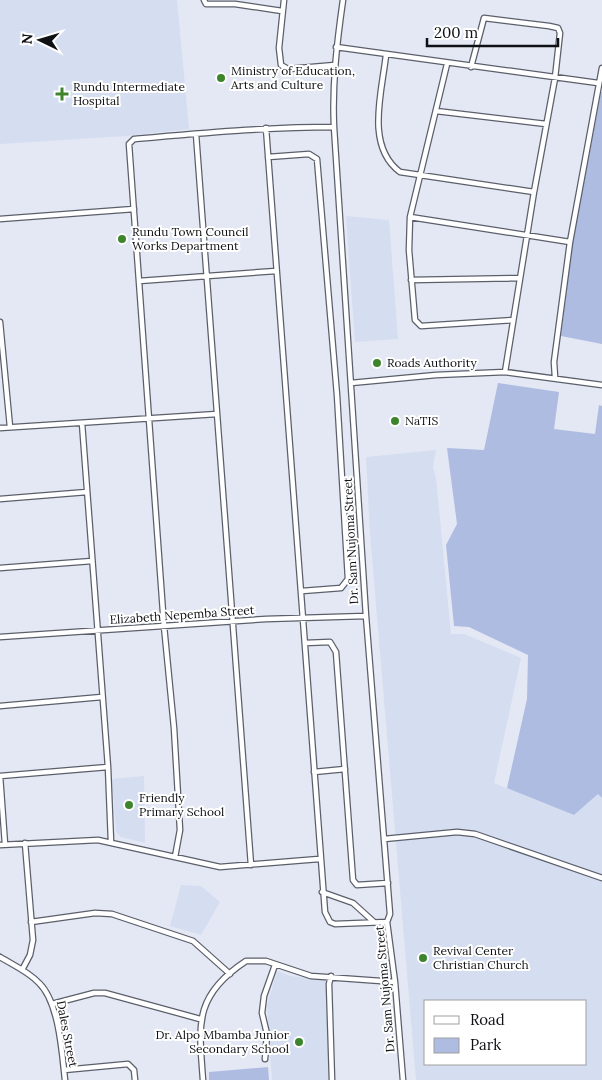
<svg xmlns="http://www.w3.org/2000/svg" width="602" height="1080" viewBox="0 0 602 1080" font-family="Lora,serif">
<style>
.built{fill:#d5ddf0;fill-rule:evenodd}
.green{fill:#afbce1}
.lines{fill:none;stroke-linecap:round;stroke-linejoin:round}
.minor-casing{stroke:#5b5f6a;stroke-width:7}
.minor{stroke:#fff;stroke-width:4.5}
.poi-dot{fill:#3d852c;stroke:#fff;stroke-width:2}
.labels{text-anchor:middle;stroke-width:4;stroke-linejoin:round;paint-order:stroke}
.poi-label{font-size:12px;fill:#0f1014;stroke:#fff;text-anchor:start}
.street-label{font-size:12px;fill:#0f1014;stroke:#fff}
</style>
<rect width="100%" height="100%" fill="#e3e8f4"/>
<path class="built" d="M0 0H177L189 129 126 136 0 144Z
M346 216 389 220 398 339 355 342Z
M436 450 433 467 436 478 451 634H464L521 658 494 783 574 815 598 794 602 798V1080H416L370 533 366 457ZM426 1001H586V1064H426Z
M144 776 145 843 121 837 116 832 112 779Z
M181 885 201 886 220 902 201 935 170 926Z
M277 971 290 976 326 980 330 1080H272L267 1005Z"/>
<path class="green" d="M601 92H602V344L561 336 573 241Z
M498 383 559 392 554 429 595 434 599 405 602 406V798L598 794 574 815 507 788 527 699 528 655 469 627 454 626 446 545 457 524 447 448 484 450Z
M268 1067 269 1080H209V1072Z"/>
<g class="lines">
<defs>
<path id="minor" d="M204 0 206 4H235L282 11
M284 0 279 48 281 65 288 69 335 65
M343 0C337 42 332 84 334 127L366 616 390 914 387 922 395 982 403 1080
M336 47 598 83
M386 55C382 92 365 146 400 172L534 192
M447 64 410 217 409 250 415 320 421 326 513 320
M471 67 484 18 549 26 558 28 560 33 555 78 534 192 505 372
M436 111 546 124
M266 128 325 912 330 922 335 924 387 922
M196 134 251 865
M268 157 309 154 317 159 337 395 348 579 341 588 302 591
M410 217 570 242
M0 219 134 209
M411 280 520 278
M139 281 276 271
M0 322 10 427
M555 377 554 362 570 242 602 68
M351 383 436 375 505 372 602 385
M82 423 108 767 111 842
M0 428 217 414
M0 499 87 492
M0 568 92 561
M0 637 266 619 366 616
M305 643 330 642 336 652 353 880 357 885 388 883
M0 706 102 697
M314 772 345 769
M384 839 457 832 475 834 602 878
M5 844 0 776 108 767
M0 845 98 840 220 867 319 859
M175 857 180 830 174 728 164 626 129 144 134 139C201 133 267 127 334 127
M322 892 353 903 374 922
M31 922 95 913 112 914 193 941 230 974
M0 957C13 965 29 972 39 983 59 1002 62 1053 65 1080
M22 970 30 955 33 940 25 843
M331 976 329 984 332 1080
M52 1004 94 993H105L200 1019
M265 1059 267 1034 262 1013 264 996 275 965
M64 1070 128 1064 134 1070 135 1080
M203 1080C199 1025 193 996 246 961H266L311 976 395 982"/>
</defs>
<use href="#minor" class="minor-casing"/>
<use href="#minor" class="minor"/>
</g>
<g class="poi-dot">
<circle cx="221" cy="78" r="5"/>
<path d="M59.5 86.5h5v5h5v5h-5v5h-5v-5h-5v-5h5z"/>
<circle cx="122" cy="239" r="5"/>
<circle cx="377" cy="363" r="5"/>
<circle cx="395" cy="421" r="5"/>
<circle cx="129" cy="805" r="5"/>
<circle cx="423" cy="958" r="5"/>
<circle cx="299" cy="1042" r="5"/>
</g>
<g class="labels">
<g class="poi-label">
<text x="231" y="75">Ministry of Education,<tspan x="231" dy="14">Arts and Culture</tspan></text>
<text x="73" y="91">Rundu Intermediate<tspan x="73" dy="14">Hospital</tspan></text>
<text x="132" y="236">Rundu Town Council<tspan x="132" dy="14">Works Department</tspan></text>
<text x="387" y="367">Roads Authority</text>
<text x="405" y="425">NaTIS</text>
<text x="139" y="802">Friendly<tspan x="139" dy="14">Primary School</tspan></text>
<text x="433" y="955">Revival Center<tspan x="433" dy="14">Christian Church</tspan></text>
<text x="289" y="1039" text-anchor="end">Dr. Alpo Mbamba Junior<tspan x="289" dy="14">Secondary School</tspan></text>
</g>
<g class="street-label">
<text transform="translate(351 541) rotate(-93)" y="4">Dr. Sam Nujoma Street</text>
<text transform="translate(182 615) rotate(-4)" y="4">Elizabeth Nepemba Street</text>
<text transform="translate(385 989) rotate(-95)" y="4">Dr. Sam Nujoma Street</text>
<text transform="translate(67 1034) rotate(79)" y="4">Dales Street</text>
</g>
</g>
<rect x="424" y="1000" width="162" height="65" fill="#ffffff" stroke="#9f9fa1"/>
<rect x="434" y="1016" width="25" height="8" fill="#ffffff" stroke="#9f9fa1"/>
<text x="470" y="1025" font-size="15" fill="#0f1014">Road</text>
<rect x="434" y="1038" width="25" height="15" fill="#afbce1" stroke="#9f9fa1"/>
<text x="470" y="1050" font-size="15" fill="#0f1014">Park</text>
<g transform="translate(40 40) rotate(275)" stroke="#ffffff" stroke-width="4" paint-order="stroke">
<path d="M0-4L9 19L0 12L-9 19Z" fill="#0f1014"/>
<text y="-8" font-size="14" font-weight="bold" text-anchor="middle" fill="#0f1014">N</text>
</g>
<path d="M427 38v8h131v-8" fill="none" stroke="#0f1014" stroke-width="2.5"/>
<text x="434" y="38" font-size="15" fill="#0f1014" stroke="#ffffff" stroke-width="4" paint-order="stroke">200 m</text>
</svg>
